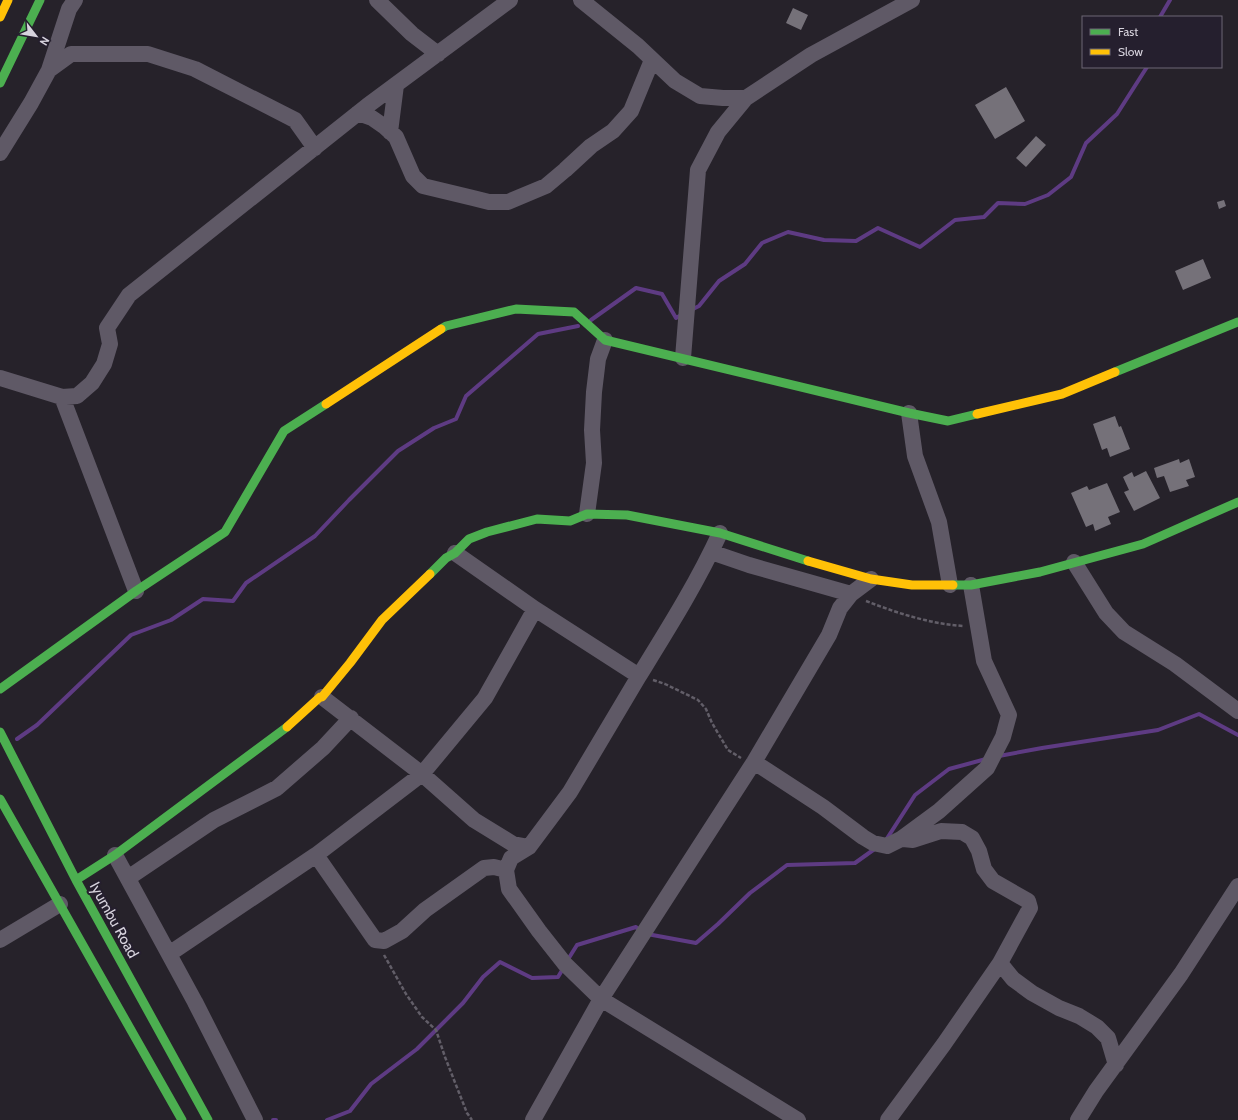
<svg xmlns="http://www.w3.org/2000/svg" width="1238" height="1120" viewBox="0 0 1238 1120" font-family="Cabin,sans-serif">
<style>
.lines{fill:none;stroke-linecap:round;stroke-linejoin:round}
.stream{stroke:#5e3b83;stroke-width:4}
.building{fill:#757179}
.path{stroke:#625e68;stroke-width:2.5;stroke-dasharray:4 2;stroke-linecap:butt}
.street{stroke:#5f5966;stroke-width:16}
.fast{stroke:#4caf50;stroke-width:9}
.slow{stroke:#ffc107;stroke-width:9}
.labels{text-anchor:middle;stroke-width:4;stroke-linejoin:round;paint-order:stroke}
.street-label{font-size:15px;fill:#d7d3dd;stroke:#251f2e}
</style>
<rect width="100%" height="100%" fill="#26222a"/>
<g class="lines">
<path class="stream" d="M1160 17 1170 0
M691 310 699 306 719 281 745 264 762 243 788 232 824 240 856 241 878 228 920 247 955 220 984 217 998 203 1025 204 1048 195 1071 177 1086 143 1117 114 1147 67
M591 320 636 288 662 294 676 318 683 314
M17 739 37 725 131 635 171 620 203 599 233 601 246 583 315 536 349 500 398 451 434 428 456 419 466 396 538 334 578 326
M999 756 1042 748 1158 730 1199 714 1238 735
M886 840 915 795 949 769 986 759
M647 934 696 943 718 924 750 893 787 865 855 863 876 848
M567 961 577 945 636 927 641 931
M273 1120H276
M327 1120 350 1111 371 1084 417 1049 463 1003 483 977 500 962 532 978 558 977 564 967"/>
</g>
<path class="building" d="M793 8 808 15 801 30 786 23Z
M1006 87 1025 121 995 139 975 105Z
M1036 136 1046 145 1026 167 1016 158Z
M1224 200 1226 206 1219 209 1217 202Z
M1203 259 1211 278 1183 290 1175 271Z
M1115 416 1119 427 1121 426 1130 449 1110 457 1107 448 1102 450 1093 424Z
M1179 459 1180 463 1189 459 1195 477 1186 480 1189 486 1170 492 1164 476 1157 478 1154 468Z
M1146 471 1160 498 1134 511 1124 492 1129 490 1123 477 1132 472 1134 477Z
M1107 483 1120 512 1108 517 1111 524 1095 531 1093 524 1086 527 1071 493 1087 486 1089 490Z"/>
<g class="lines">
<path class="path" d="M866 601C897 613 930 624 964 626
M653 680 665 684 698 700 706 709 712 723 728 750 741 758
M384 955 406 994 422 1017 436 1030 445 1057 467 1113 472 1120"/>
<path class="street" d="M377 0 412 34 438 54
M581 0 638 46 675 81 700 96 723 98H746
M49 70 69 9 75 0
M358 113 372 118 385 127 396 137 413 176 423 186 473 198 489 202H508L546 186 565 170 591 146 613 131 631 111 652 60
M390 132 396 85
M0 153 31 103 49 70 71 54H148L195 69 295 120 315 148
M683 358 698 170 718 132 746 98 811 55 912 0
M0 378 62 397
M909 413 915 456 939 522 950 585
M587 514 594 463 592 430 594 392 598 359 605 340
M711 552 749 565 851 594
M1074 562 1106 613 1124 632 1175 664 1238 711
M136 591 62 397 77 396 92 383 104 364 110 344 107 328 129 295 367 106 510 0
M639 676C668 629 697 583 720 533
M322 697 422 774 474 820 513 844 529 847
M754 762 823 807 863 837 873 843 887 846 901 839 939 811 987 768 1003 737 1009 715 984 661 971 585
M115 855 195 1002 255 1120
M316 855 375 940 384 941 402 931 425 910 484 868 494 867 506 870
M128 878 214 820 277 788 323 748 351 718
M0 940 60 904
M169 954 316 855 422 774 485 698 535 609 455 553
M1000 963 1013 979 1032 993 1059 1008 1079 1016 1097 1027 1108 1038 1116 1065
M533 1120 601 999 565 964 539 931 509 889 506 870 511 858 529 847 570 792 639 676 535 609
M798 1120 601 999 754 762 829 635 840 608 851 594 871 579
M888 1120 944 1044 1000 963 1030 908 1028 901 993 881 984 869 979 851 972 838 962 832 941 831 913 840 903 839
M1078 1120 1096 1091 1181 974 1238 886"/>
<path class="fast" d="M0 83 40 0
M441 329 446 326 516 309 574 312 605 340 909 413 948 421 977 414
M1115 372 1238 322
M430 574 446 558 455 553 469 539 487 532 537 519 570 521 587 514 627 515 720 533 808 561
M953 585H971L1040 572 1143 544 1238 502
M0 689 136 591 225 532 284 431 326 404
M0 732 76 880 208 1120
M0 799 182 1120
M76 880 115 855 287 727"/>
<path class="slow" d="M0 17 8 0
M326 404 441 329
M977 414 1062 394 1115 372
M808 561 871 579 912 585H953
M287 727 320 697H322L350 663 382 620 430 574"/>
</g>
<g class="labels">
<g class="street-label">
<text transform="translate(114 920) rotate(61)" y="5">Iyumbu Road</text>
</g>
</g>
<rect x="1082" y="16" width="140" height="52" fill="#251f2e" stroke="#6c6774"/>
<rect x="1090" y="29" width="20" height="6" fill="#4caf50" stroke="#6c6774"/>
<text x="1118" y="36" font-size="12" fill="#d7d3dd">Fast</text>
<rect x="1090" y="49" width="20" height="6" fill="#ffc107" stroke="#6c6774"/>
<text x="1118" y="56" font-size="12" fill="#d7d3dd">Slow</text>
<g transform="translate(36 36) rotate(121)" stroke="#251f2e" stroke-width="3" paint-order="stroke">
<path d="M0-3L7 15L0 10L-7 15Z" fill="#d7d3dd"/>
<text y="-6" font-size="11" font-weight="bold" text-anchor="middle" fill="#d7d3dd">N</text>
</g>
</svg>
